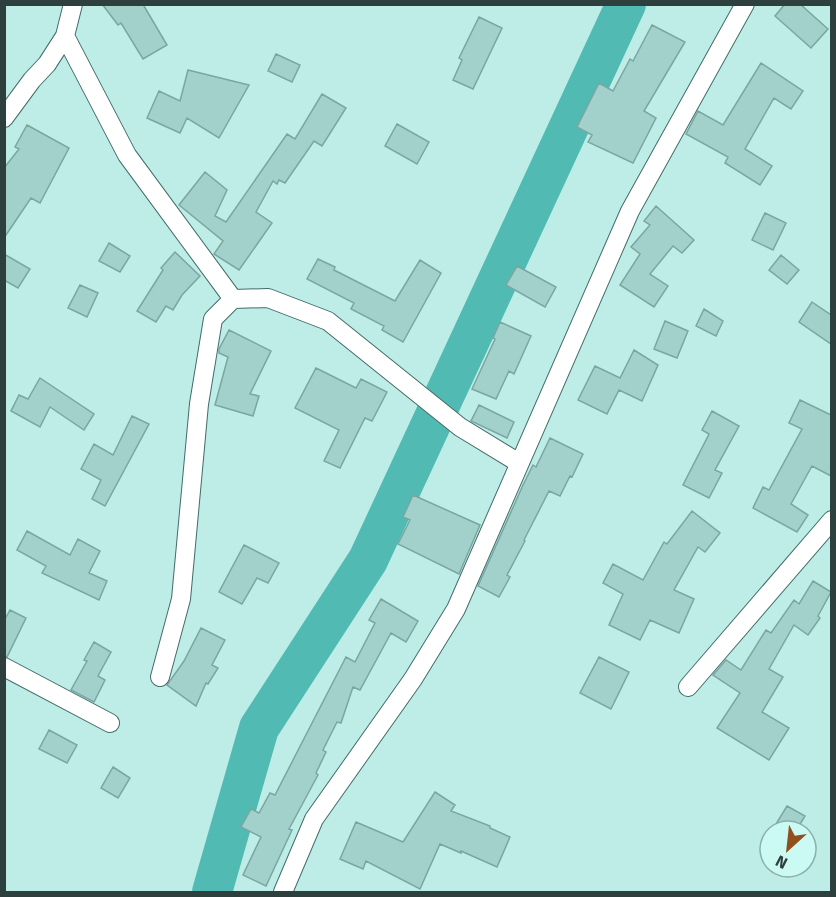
<svg xmlns="http://www.w3.org/2000/svg" width="836" height="897" viewBox="0 0 836 897" font-family="'Fira Sans',sans-serif">
<style>
.lines{fill:none;stroke-linecap:round;stroke-linejoin:round}
.river{stroke:#51bbb3;stroke-width:40}
.building{fill:#a2d0cb;stroke:#7aa6a1;stroke-width:1.5}
.street-casing{stroke:#426d69;stroke-width:20}
.street{stroke:#fff;stroke-width:18}
</style>
<rect width="100%" height="100%" fill="#beece7"/>
<g class="lines">
<path class="river" d="M212 892 259 728 368 560 626 4"/>
</g>
<path class="building" d="M102 4H146L144 6 167 45 143 59 121 23 118 25Z
M785 4H800L828 29 811 48 775 16Z
M479 17 502 28 473 89 453 80 462 60 459 58Z
M652 25 685 42 644 111 656 118 633 163 588 142 592 135 577 127 599 83 613 91 630 59 633 61Z
M276 54 300 65 292 82 268 71Z
M761 63 803 91 791 109 774 98 745 149 772 166 760 185 725 163 728 157 686 134 698 111 723 125Z
M188 70 249 85 219 138 187 118 180 133 147 118 159 91 180 101Z
M322 94 346 108 322 146 314 141 285 183 279 180 277 184 273 181 256 212 272 223 239 270 214 254 223 241 179 205 205 172 227 190 215 216 226 222 287 134 295 139Z
M397 124 429 142 417 164 385 146Z
M27 125 69 148 40 203 31 198 4 238V168L19 149 15 147Z
M656 206 694 240 682 253 673 246 650 274 668 286 654 307 620 285 640 254 631 247 650 225 644 221Z
M765 213 786 223 773 250 752 240Z
M109 243 130 256 120 272 99 261Z
M175 252 200 276 182 295 173 310 166 306 156 322 137 311 163 270 161 268Z
M4 254 30 269 18 288 4 280Z
M781 255 799 270 787 284 769 270Z
M318 259 335 267 334 270 395 301 420 260 441 273 403 342 382 330 384 326 351 309 354 303 307 279Z
M517 266 556 287 545 307 506 285Z
M80 285 98 293 87 317 68 308Z
M812 302 831 315V344L799 322Z
M704 309 723 321 716 336 696 326Z
M665 321 688 331 677 358 654 349Z
M500 322 531 336 514 374 509 371 496 399 472 389 495 339 493 338Z
M229 330 271 351 250 394 259 396 253 416 215 405 228 357 219 353V349Z
M634 350 658 365 642 401 619 390 607 414 578 400 595 366 620 378Z
M316 368 356 388 361 379 387 392 372 421 365 418 340 468 324 461 339 430 295 408Z
M40 378 94 414 84 430 50 407 40 427 11 411 19 395 28 399Z
M800 400 831 415V476L812 466 791 504 808 515 797 532 753 508 763 487 769 490 802 429 789 423Z
M479 405 514 422 507 438 471 421Z
M712 411 739 426 715 470 722 473 709 498 683 485 709 434 702 430Z
M132 416 149 424 105 506 92 499 101 480 81 469 94 444 113 455Z
M550 438 583 454 572 477 570 476 560 496 549 491 524 540 525 541 507 575 510 577 499 597 478 586 523 485 533 465 536 467Z
M413 495 480 525 459 574 398 544 410 520 403 517Z
M692 511 720 533 705 552 698 547 674 590 694 599 679 633 650 620 640 640 609 625 623 594 603 583 613 564 643 580 664 542 667 544Z
M27 531 70 555 78 539 100 551 89 573 107 581 99 600 42 573 46 566 17 550Z
M244 545 279 563 268 583 257 578 242 604 219 592Z
M813 581 831 592 818 616 820 618 808 635 794 625 769 669 783 677 762 712 789 728 769 760 717 728 740 693 713 675 726 660 741 670 766 630 771 633 794 600 799 604Z
M381 599 418 621 406 642 391 633 360 690 353 687 341 723 337 722 323 750 326 752 316 773 318 775 289 829 292 830 266 886 243 875 261 837 241 827 251 809 259 813 270 793 275 795 346 657 355 662 375 623 369 620Z
M10 610 26 618 7 657 4 656V621Z
M201 628 225 640 212 665 218 668 208 684 206 683 196 706 167 685 184 661Z
M94 642 111 652 98 676 105 680 94 702 71 690 87 661 84 660Z
M599 657 629 672 611 709 580 693Z
M49 730 77 745 67 763 39 749Z
M113 767 130 778 118 798 101 788Z
M435 792 455 805 451 811 490 826V828L510 837 497 867 461 851V853L440 844 420 889 366 861 363 869 340 859 356 822 403 842Z
M787 806 805 816 796 831H788L776 824Z"/>
<g class="lines">
<defs>
<path id="street" d="M65 36 127 155 233 299
M4 118 32 80 47 64 65 36 73 4
M4 667 110 723
M160 677 181 599 199 404 213 319 233 299 268 298 328 321 460 427 519 463
M688 687 832 520
M283 892 314 819 413 679 456 609 630 211 745 4"/>
</defs>
<use href="#street" class="street-casing"/>
<use href="#street" class="street"/>
</g>
<rect width="836" height="897" fill="none" stroke="#2d403e" stroke-width="12"/>
<g transform="translate(788 849) rotate(207)"><circle r="28" fill="#cbf9f4" stroke="#8cafab" stroke-width="1.5"/>
<path d="M0-4.5L10 22L0 15L-10 22Z" fill="#914f1d"/>
<text y="-9" font-size="16" font-weight="bold" text-anchor="middle" fill="#2d403e">N</text>
</g>
</svg>
